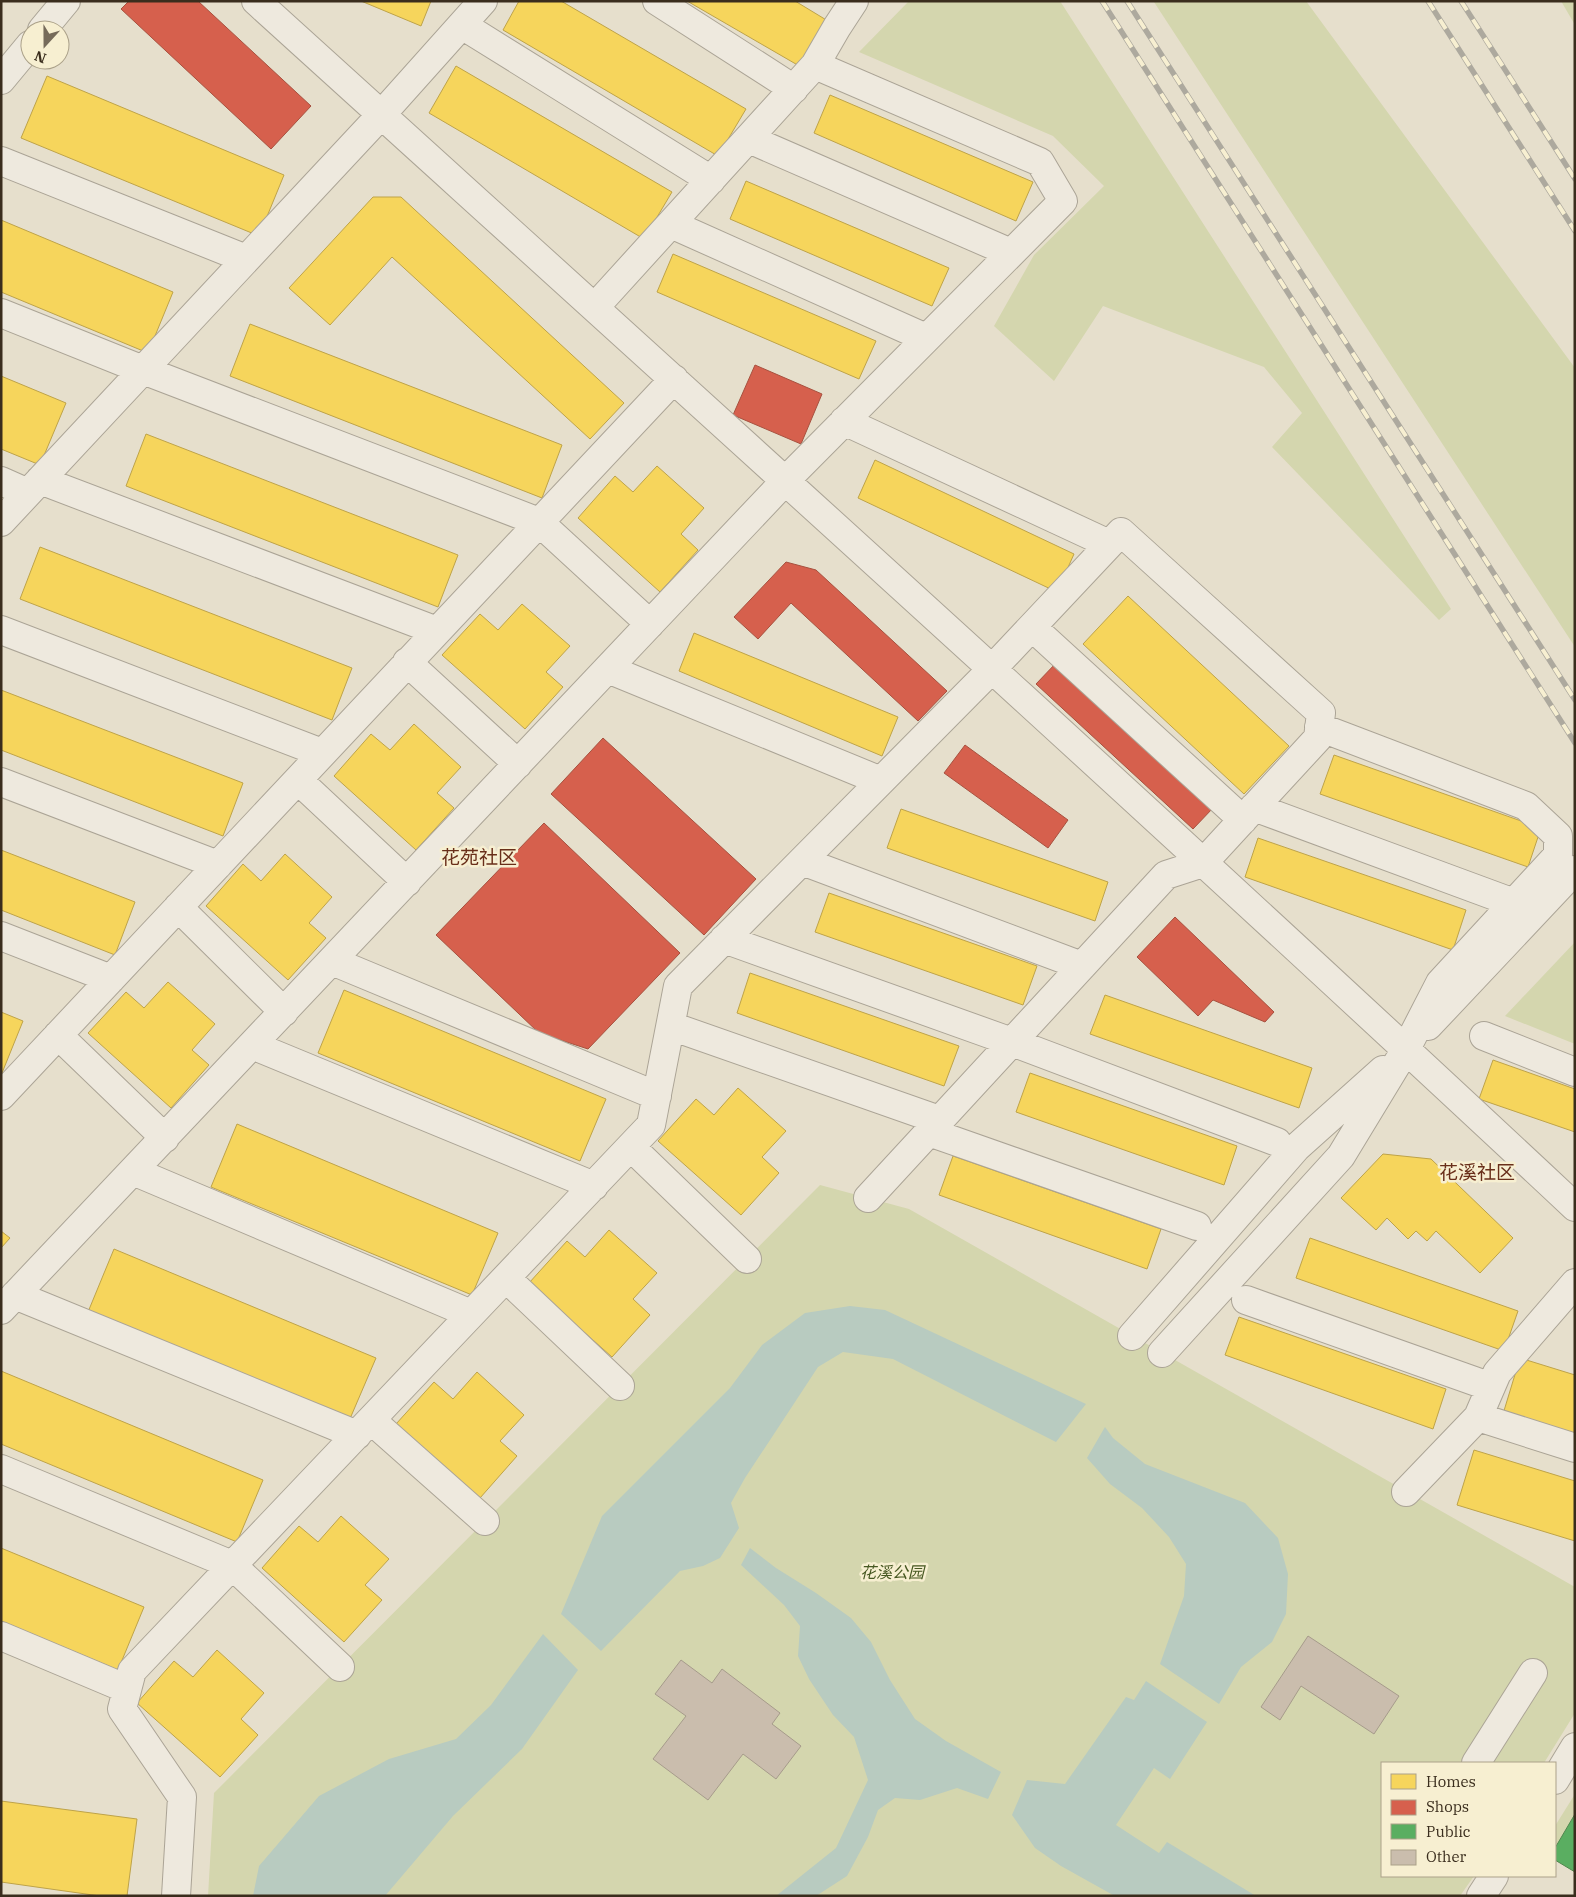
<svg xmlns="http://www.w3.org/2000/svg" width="1576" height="1897" viewBox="0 0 1576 1897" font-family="'IBM Plex Serif','Noto Sans SC',serif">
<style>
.green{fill:#d4d6ae}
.water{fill:#b8cbc0}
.homes{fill:#f6d55c;stroke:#bea349}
.shops{fill:#d6604d;stroke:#a7513f}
.public{fill:#5aae61;stroke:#50874d}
.building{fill:#cabdad;stroke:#a69b8b}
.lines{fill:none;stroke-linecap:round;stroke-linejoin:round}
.minor-casing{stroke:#aba496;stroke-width:30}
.minor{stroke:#eee9de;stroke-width:28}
.rail-casing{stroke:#ada99e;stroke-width:5.5}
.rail{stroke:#f7efd1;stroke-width:4;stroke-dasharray:11;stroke-linecap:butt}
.labels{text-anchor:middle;stroke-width:5;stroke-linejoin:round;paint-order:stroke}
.park-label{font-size:16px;font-style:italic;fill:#475822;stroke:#f7efd1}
.quarter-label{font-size:19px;fill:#692f1a;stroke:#f7efd1}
</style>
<rect width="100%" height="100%" fill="#e6dfcc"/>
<path class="green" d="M909 1H1060L1451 609 1439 620 1272 447 1302 413 1264 367 1103 306 1054 381 994 326 1034 255 1104 186 1053 136 859 52Z
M1155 1H1306L1575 368V647L1154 2Z
M1561 1H1575V25Z
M1575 942V1044L1505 1016Z
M820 1185 909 1209 1575 1587V1713L1544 1763H1382V1876H1474L1460 1896H208L214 1793Z
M1575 1794V1814L1555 1848V1826Z"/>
<path class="water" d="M850 1306 885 1310 1086 1404 1056 1442 893 1359 843 1352 818 1367 745 1478 731 1503 739 1528 720 1558 703 1566 680 1571 601 1651 561 1614 602 1516 730 1388 762 1345 805 1313Z
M1105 1427 1113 1438 1145 1464 1245 1503 1278 1538 1288 1574 1286 1614 1272 1642 1241 1667 1219 1704 1160 1664 1184 1596 1186 1564 1169 1537 1142 1508 1110 1484 1087 1458Z
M750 1548 776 1568 816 1593 851 1618 871 1642 890 1680 915 1719 946 1741 1001 1772 988 1799 957 1788 920 1800 895 1798 878 1810 868 1837 847 1876 816 1896H776L836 1848 868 1780 854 1737 833 1715 809 1679 798 1656 800 1626 784 1605 741 1565Z
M543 1634 578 1670 522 1749 453 1816 385 1896H253L259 1866 319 1796 389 1759 456 1739 491 1705Z
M1146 1681 1207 1722 1170 1779 1154 1768 1116 1825 1159 1853 1167 1842 1256 1896 1113 1895 1061 1866 1035 1848 1012 1815 1027 1780 1065 1784 1126 1697 1134 1700Z"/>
<path class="homes" d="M361 1H431L421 26Z
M519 1H561L746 109 718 156 503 30Z
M687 1H795L828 21 801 67Z
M456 66 672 192 644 239 429 113Z
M47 76 284 175 259 236 21 138Z
M830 95 1033 182 1016 221 814 133Z
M746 181 949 268 932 306 730 219Z
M373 197H401L624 403 590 439 392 257 330 325 289 288Z
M1 220 173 292 148 353 1 292Z
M673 254 876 341 859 379 657 292Z
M250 324 562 445 542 498 230 376Z
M1 376 66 403 40 465 1 449Z
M146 434 458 555 438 607 126 486Z
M875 460 1074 554 1057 592 858 498Z
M657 466 704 508 681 534 698 550 660 592 578 518 615 476 633 492Z
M40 547 352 668 332 720 20 599Z
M1128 596 1289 746 1244 794 1083 644Z
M522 604 570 646 546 672 563 687 525 729 442 655 480 614 498 630Z
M694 633 898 717 882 756 679 671Z
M1 690 243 783 223 836 1 750Z
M414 724 461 767 437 793 454 808 416 850 334 776 371 734 390 750Z
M1334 755 1541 828 1528 867 1320 794Z
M901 809 1108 882 1095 921 887 848Z
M1258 838 1466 910 1453 950 1245 877Z
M1 850 135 902 115 955 1 910Z
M285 854 332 897 309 923 326 938 288 980 206 906 243 864 261 881Z
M829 893 1037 966 1023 1005 815 932Z
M750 973 959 1046 944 1086 737 1013Z
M168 982 215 1024 192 1050 209 1065 171 1108 88 1033 126 992 144 1008Z
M344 990 606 1099 580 1161 318 1053Z
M1105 995 1312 1068 1299 1108 1090 1034Z
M1 1012 23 1021 2 1073H1Z
M1493 1060 1575 1089V1132L1479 1099Z
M1030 1073 1237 1146 1224 1185 1016 1112Z
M738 1088 786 1131 762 1157 779 1173 741 1215 658 1141 696 1099 714 1115Z
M237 1124 498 1233 472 1295 211 1187Z
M1383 1154 1431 1159 1513 1238 1480 1273 1436 1231 1427 1241 1416 1231 1408 1239 1387 1218 1376 1230 1341 1198Z
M953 1156 1161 1229 1147 1269 939 1195Z
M609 1230 657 1273 633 1299 650 1315 612 1357 529 1283 567 1241 585 1257Z
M1 1231 10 1238 1 1248Z
M1310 1238 1518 1311 1504 1351 1296 1278Z
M114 1249 376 1358 349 1421 88 1312Z
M1239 1317 1446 1389 1433 1429 1225 1355Z
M1520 1358 1575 1375V1436L1503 1414Z
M1 1371 263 1480 237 1542 1 1444Z
M477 1372 524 1415 500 1441 517 1456 480 1498 396 1424 434 1382 453 1399Z
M1474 1450 1575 1481V1541L1457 1505Z
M341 1516 389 1559 365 1585 382 1600 344 1642 262 1568 299 1526 318 1542Z
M1 1548 144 1607 118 1670 1 1621Z
M217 1650 264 1693 241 1719 258 1735 220 1777 137 1703 174 1661 193 1677Z
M1 1801 137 1819 127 1896H100L1 1882Z"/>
<path class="shops" d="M129 1H198L311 106 271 149 121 9Z
M755 365 822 394 801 444 733 415Z
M786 562 816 570 947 691 918 721 791 603 758 639 734 617Z
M1057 662 1213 808 1193 829 1036 684Z
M603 738 756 879 704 935 551 794Z
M965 745 1068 820 1048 848 944 773Z
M544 823 680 953 588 1049 539 1033 436 935Z
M1175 917 1274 1012 1265 1022 1213 1000 1198 1016 1137 957Z"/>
<path class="public" d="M1575 1814V1872L1555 1860V1848Z"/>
<path class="building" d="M1308 1636 1399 1696 1374 1734 1301 1686 1280 1720 1261 1707Z
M681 1660 712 1683 722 1669 780 1713 772 1724 801 1746 776 1779 743 1754 708 1800 653 1759 686 1716 655 1694Z"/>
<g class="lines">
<defs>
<path id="minor" d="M256 1C697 401 1140 800 1575 1207
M657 1 794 89
M462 25 711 180
M42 30 66 1
M1 80 30 45
M749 139 1011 253
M1 161 246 259
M671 224 926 338
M595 307 815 65 837 27 854 1
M1 313 143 370 539 522 650 624
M844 421 1109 544
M40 480 437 631
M1 481 28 493
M1 522 381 115 483 1
M1032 627 1243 820
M1 630 322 753
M407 662 518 764
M608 669 881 781
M298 780 407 882
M1 782 218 865
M1254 807 1514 903
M802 861 1082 966
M178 907 284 1012
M1 936 111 979
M724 939 1012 1042 1277 1142
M332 961 657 1096
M671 1026 939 1120
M1428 1026 1575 870
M58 1035 165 1138
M1484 1036 1575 1072
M252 1045 594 1186
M1 1096 674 379
M929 1132 1197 1226
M631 1147 747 1259
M133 1171 471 1314
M506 1278 620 1386
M15 1295 357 1435
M1246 1300 1491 1387
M1 1310 786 480 1063 201 1040 162 815 65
M1132 1336 1297 1147 1383 1070
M1162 1353 1341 1156 1406 1049 1440 983 1558 855V836L1526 806 1319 727
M1478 1417 1575 1448
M371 1420 485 1521
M1 1469 232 1565 340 1667
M1406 1492 1478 1417 1497 1373 1575 1283
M1 1636 127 1689
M1476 1763 1533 1673
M1555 1780 1575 1747
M176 1896 182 1797 122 1709 132 1671 651 1125 678 986 992 669 1121 532 1321 713 1318 738 1203 863 1166 875 868 1198
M1481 1896 1494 1876"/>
</defs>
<use href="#minor" class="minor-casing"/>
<use href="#minor" class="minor"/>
<defs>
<path id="rail" d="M1102 1 1575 743
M1127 1 1575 700
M1428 1 1575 231
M1461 1 1575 179"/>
</defs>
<use href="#rail" class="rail-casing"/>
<use href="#rail" class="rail"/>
</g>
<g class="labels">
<g class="park-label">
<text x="892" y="1578">花溪公园</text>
</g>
<g class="quarter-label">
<text x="479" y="864">花苑社区</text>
<text x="1477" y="1179">花溪社区</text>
</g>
</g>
<rect width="1576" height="1897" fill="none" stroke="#3a2d1d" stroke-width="5"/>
<rect x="1381" y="1762" width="175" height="115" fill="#f7efd1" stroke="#aba189"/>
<rect x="1391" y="1774" width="25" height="15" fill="#f6d55c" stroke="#aba189"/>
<text x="1426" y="1787" font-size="15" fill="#3a2d1d">Homes</text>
<rect x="1391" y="1800" width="25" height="15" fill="#d6604d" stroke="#aba189"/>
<text x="1426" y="1812" font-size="15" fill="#3a2d1d">Shops</text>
<rect x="1391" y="1824" width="25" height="15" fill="#5aae61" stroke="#aba189"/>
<text x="1426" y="1837" font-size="15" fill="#3a2d1d">Public</text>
<rect x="1391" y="1850" width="25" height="15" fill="#cabdad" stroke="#aba189"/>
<text x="1426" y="1862" font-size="15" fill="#3a2d1d">Other</text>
<g transform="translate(45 45) rotate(201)"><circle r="24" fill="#f7efd1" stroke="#aba189"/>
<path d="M0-4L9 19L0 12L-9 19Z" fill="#766b5a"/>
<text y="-8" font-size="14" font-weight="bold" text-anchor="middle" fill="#3a2d1d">N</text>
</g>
</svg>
